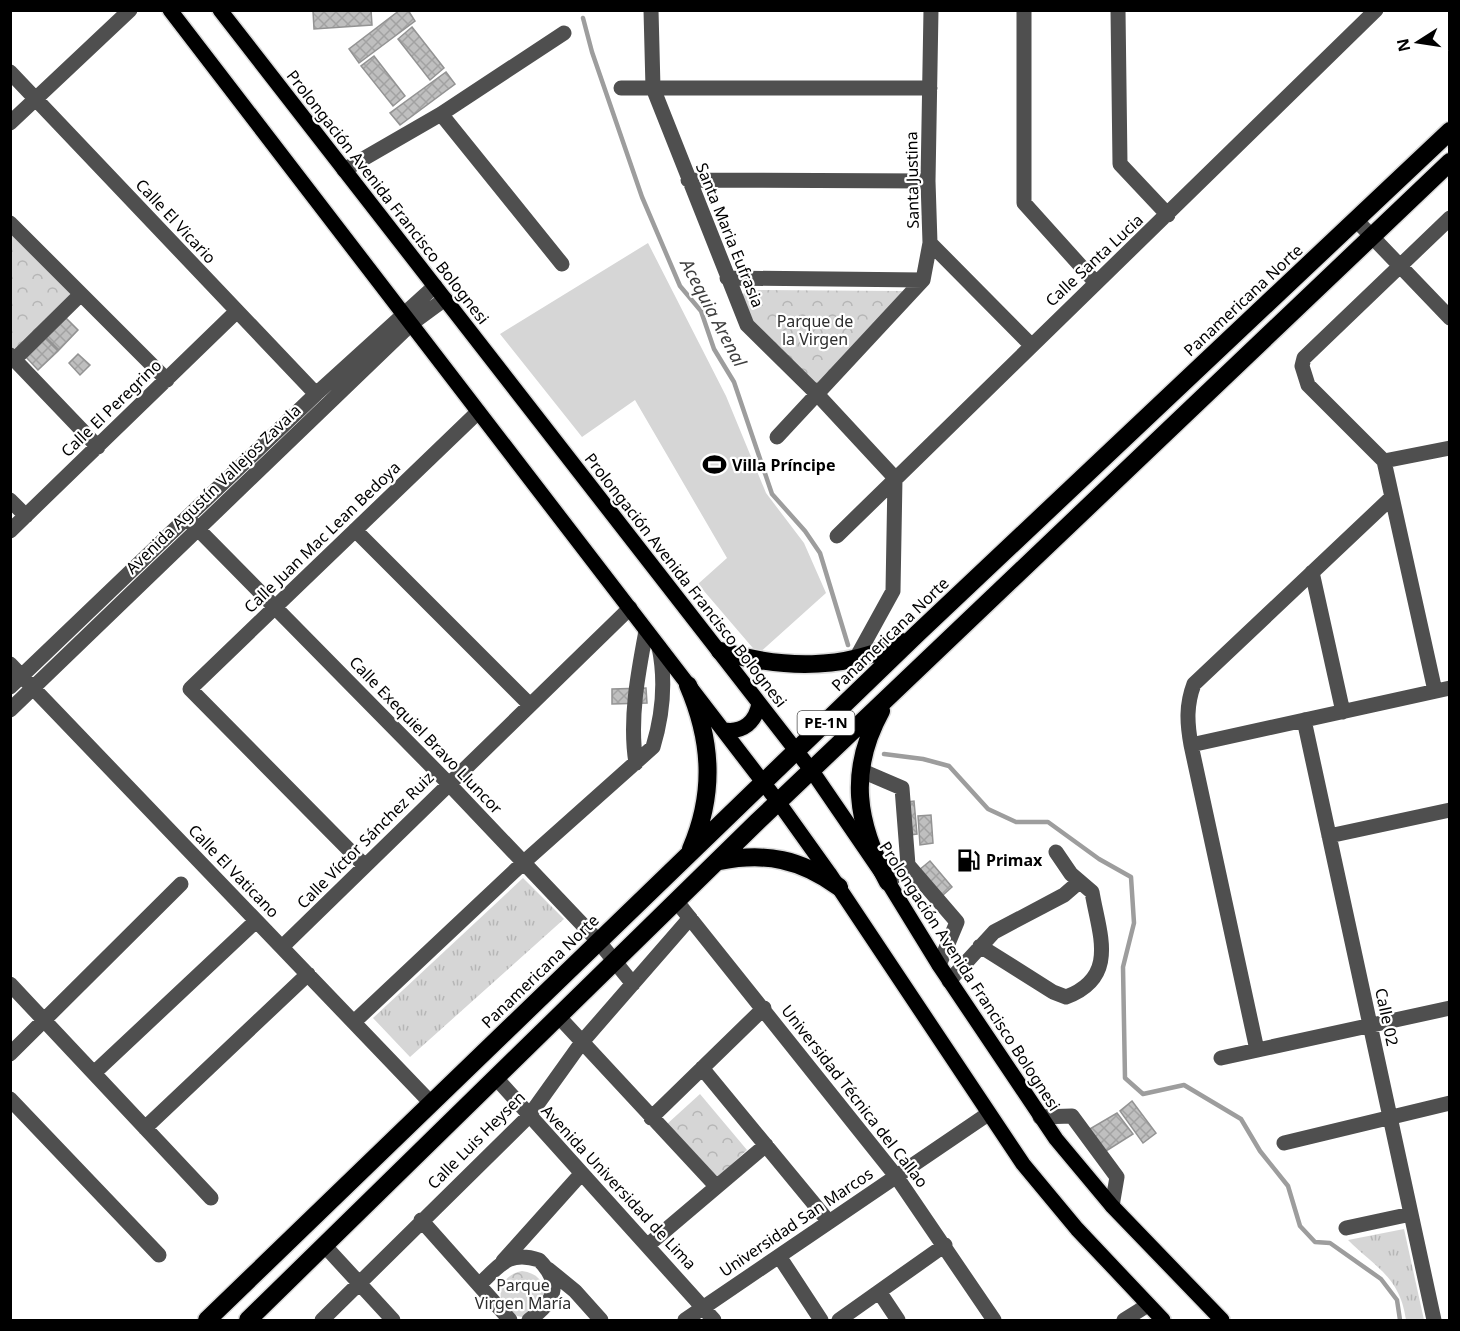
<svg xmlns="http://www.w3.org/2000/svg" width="1460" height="1331" viewBox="0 0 1460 1331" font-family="'Noto Sans',sans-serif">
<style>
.grass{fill:url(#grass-tufts)}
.park{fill:url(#park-crowns)}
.pitch{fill:#d6d6d6}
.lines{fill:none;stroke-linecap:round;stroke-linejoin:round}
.stream{stroke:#9d9d9d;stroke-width:4.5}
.building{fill:url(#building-cross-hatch);stroke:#939393;stroke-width:1.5}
.major-casing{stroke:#dbdbdb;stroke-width:18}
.highway-casing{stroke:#dbdbdb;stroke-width:21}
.minor{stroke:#4f4f4f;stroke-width:15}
.major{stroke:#000;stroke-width:15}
.highway{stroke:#000;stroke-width:18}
.labels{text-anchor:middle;stroke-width:4.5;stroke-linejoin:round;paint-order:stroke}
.shield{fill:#fff;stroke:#4c4c4c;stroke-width:1.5}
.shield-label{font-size:15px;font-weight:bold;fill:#000}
.street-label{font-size:16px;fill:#000;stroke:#fff}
.park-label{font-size:16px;fill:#2d2d2d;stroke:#fff}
.poi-label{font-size:16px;font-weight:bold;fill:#000;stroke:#fff;text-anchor:start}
.water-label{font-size:18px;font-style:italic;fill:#3e3e3e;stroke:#fff}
</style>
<defs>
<pattern id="grass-tufts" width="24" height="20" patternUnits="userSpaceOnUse" patternTransform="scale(1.5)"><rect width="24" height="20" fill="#d6d6d6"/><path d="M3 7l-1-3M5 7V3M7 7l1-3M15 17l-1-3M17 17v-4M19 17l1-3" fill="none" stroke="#b6b6b6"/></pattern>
<pattern id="park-crowns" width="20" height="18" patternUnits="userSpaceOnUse" patternTransform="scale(1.5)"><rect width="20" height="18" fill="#d6d6d6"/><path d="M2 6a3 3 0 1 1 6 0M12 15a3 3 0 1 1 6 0" fill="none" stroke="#b6b6b6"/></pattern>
<pattern id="building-cross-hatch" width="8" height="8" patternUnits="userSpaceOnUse" patternTransform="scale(1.5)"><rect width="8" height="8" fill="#bfbfbf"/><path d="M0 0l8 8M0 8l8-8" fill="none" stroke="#a2a2a2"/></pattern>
</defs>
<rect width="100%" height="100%" fill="#fff"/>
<path class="grass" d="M523 878 564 919 410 1057 373 1018Z
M1404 1229 1424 1320H1406C1400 1277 1376 1268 1348 1240Z"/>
<path class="park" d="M10 225 76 295 14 356 10 352Z
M747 290 902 291 905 298 815 387 755 325 742 295Z
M700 1094 747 1150 718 1177 667 1124Z
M522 1271C537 1273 544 1281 546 1296L525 1317C495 1316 491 1277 522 1271Z"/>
<path class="pitch" d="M648 243 726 396 766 493 804 543 826 593 758 654 698 584 727 558 635 400 582 437 500 334Z"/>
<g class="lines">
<path class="stream" d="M583 18 592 52 642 197 680 286 701 311 714 349 734 382 772 494 805 531 820 553 848 645
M884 754 923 759 949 766 988 809 1016 822H1048L1099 859 1131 877 1134 923 1123 967 1125 1078 1143 1094 1184 1085 1241 1119 1260 1151 1288 1186 1300 1226 1315 1242 1330 1243 1381 1279 1397 1300 1400 1320"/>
</g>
<path class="building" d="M371 10 372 25 314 29 313 11Z
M400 10H408L415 21 359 63 349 49Z
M412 27 444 68 430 80 398 39Z
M374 56 405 96 393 106 361 66Z
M446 72 455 84 400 125 390 113Z
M65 317 78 330 59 350 46 337Z
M45 338 58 351 38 370 26 357Z
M78 354 90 365 80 375 69 363Z
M646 688 647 703 612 704V689Z
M914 801 917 834 902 836 899 803Z
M931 815 933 843 920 845 918 816Z
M930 861 952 887 942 896 919 870Z
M1132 1101 1156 1133 1143 1143 1120 1111Z
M1117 1113 1133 1134 1103 1153 1088 1130Z"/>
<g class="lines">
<defs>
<path id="major" d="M170 10 779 803 829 873 1023 1164 1077 1229 1163 1320
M220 10 812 771 888 882 939 965 1056 1139 1112 1206 1222 1320
M724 730C743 733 756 722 759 703"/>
<path id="highway" d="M720 651C782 669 843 671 902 642
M688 685C712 741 715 793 691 849
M881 711C848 771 856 823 888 882
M720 861C765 852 801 859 839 887
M207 1320 917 634 1450 131
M248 1320 757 822 1450 162"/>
</defs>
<use href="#major" class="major-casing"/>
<use href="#highway" class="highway-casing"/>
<path class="minor" d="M651 10 653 88 747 325 817 394 895 478 893 591 855 660
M931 10 928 181 930 243 1031 345
M1024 10V203L1096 283
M1118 10 1120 164 1168 215
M10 72 316 394
M621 88H930
M441 114 562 264
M10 123 130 10
M344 170 441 114 564 33
M688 180 928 181
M1356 220 1450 318
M10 223 167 380
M727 278 923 280
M10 355 98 447
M15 359 81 294
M777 437 923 280 930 243
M1384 461 1450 448
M10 500 26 516
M187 518 448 783 599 942 633 984
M355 530 530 705
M10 531 237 311
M837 536 1376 10
M1312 572 1343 712
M10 664 431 1103
M10 687 316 394 435 286
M1435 691 1384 461 1308 385 1302 366 1304 358 1450 218
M10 710 411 324 445 299
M1304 720 1434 1320
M1191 745 1450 688
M636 763C629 720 638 673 646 631
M860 770 902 788 908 865 957 922 939 965
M1329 836 1450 810
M364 865 190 689 478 412
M888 882 908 865
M677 902 896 1176 994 1320
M980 946 1053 992 1066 997C1119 977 1099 934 1092 892L1071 874 1056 852
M282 947 630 608
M949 981 994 932 1064 895 1079 882
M10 984 211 1198
M559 1017 716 1186
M354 1022 524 862 653 747C663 714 666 681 659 647
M1257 1050 1191 745C1187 723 1186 705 1194 684L1392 497
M10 1054 181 884
M1221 1058 1450 1008
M702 1068 829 1222
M94 1073 256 921
M496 1078 714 1320
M10 1099 159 1255
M1040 1117 1072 1116 1117 1177 1112 1206
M651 1118 764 1008
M145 1128 308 974
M1284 1143 1450 1103
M421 1220 510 1320
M1346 1228 1411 1214
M324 1245 393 1320
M648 1245 766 1145
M779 1256 821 1320
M503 1261 581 1174
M548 1269 575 1291 601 1320
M479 1285C500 1265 509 1250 539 1260 564 1285 553 1303 529 1320
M880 1293 898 1320
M322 1320 529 1116 582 1042 690 918
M685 1320 988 1114
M839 1320 945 1245
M1124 1320 1148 1305"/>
<use href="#major" class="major"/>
<use href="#highway" class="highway"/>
</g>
<defs>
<symbol id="stadium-bare" viewBox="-9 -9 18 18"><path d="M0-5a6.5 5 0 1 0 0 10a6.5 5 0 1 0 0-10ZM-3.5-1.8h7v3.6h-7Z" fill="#000" stroke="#fff" stroke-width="2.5" paint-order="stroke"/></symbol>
<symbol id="fuel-bare" viewBox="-9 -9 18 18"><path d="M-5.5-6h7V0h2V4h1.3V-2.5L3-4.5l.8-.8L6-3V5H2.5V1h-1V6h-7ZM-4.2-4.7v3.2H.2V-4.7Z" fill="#000" stroke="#fff" stroke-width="2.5" paint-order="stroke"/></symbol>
</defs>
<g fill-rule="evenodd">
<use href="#stadium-bare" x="698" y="448" width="33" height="33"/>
<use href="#fuel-bare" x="952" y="844" width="33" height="33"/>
</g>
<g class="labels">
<rect class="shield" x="797.5" y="711" width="57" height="24" rx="4.5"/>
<g class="shield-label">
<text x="826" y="728">PE-1N</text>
</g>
<g class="street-label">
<text transform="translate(912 180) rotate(-91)" y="6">Santa Justina</text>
<text transform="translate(388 197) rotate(52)" y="6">Prolongación Avenida Francisco Bolognesi</text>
<text transform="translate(176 221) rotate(47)" y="6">Calle El Vicario</text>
<text transform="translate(730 235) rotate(68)" y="6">Santa Maria Eufrasia</text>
<text transform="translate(1094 260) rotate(-43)" y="6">Calle Santa Lucia</text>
<text transform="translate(1243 300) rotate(-43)" y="6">Panamericana Norte</text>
<text transform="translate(111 408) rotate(-44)" y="6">Calle El Peregrino</text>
<text transform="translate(213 489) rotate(-44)" y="6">Avenida Agustín Vallejos Zavala</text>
<text transform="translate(322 537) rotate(-44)" y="6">Calle Juan Mac Lean Bedoya</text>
<text transform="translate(686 580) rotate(52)" y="6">Prolongación Avenida Francisco Bolognesi</text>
<text transform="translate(890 634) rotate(-44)" y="6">Panamericana Norte</text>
<text transform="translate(426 735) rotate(46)" y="6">Calle Exequiel Bravo Lluncor</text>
<text transform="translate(365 840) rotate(-45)" y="6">Calle Víctor Sánchez Ruiz</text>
<text transform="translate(234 871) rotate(46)" y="6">Calle El Vaticano</text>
<text transform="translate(540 971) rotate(-44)" y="6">Panamericana Norte</text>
<text transform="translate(970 976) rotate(57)" y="6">Prolongación Avenida Francisco Bolognesi</text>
<text transform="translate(1387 1017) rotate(78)" y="6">Calle 02</text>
<text transform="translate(855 1096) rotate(52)" y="6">Universidad Técnica del Callao</text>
<text transform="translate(476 1140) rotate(-45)" y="6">Calle Luis Heysen</text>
<text transform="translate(619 1187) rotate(47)" y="6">Avenida Universidad de Lima</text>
<text transform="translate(796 1222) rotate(-34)" y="6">Universidad San Marcos</text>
</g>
<g class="park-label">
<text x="815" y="327">Parque de<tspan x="815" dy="18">la Virgen</tspan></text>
<text x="523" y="1291">Parque<tspan x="523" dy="18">Virgen María</tspan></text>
</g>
<g class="poi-label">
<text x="732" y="471">Villa Príncipe</text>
<text x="986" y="866">Primax</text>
</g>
<g class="water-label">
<text transform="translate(713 313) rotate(62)" y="6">Acequia Arenal</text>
</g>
</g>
<rect width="1460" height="1331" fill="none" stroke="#000000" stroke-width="24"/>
<g transform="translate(1418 42) rotate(258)" stroke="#ffffff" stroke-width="4.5" paint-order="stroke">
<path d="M0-4.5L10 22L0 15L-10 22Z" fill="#000000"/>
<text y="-9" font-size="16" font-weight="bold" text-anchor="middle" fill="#000000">N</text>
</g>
</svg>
